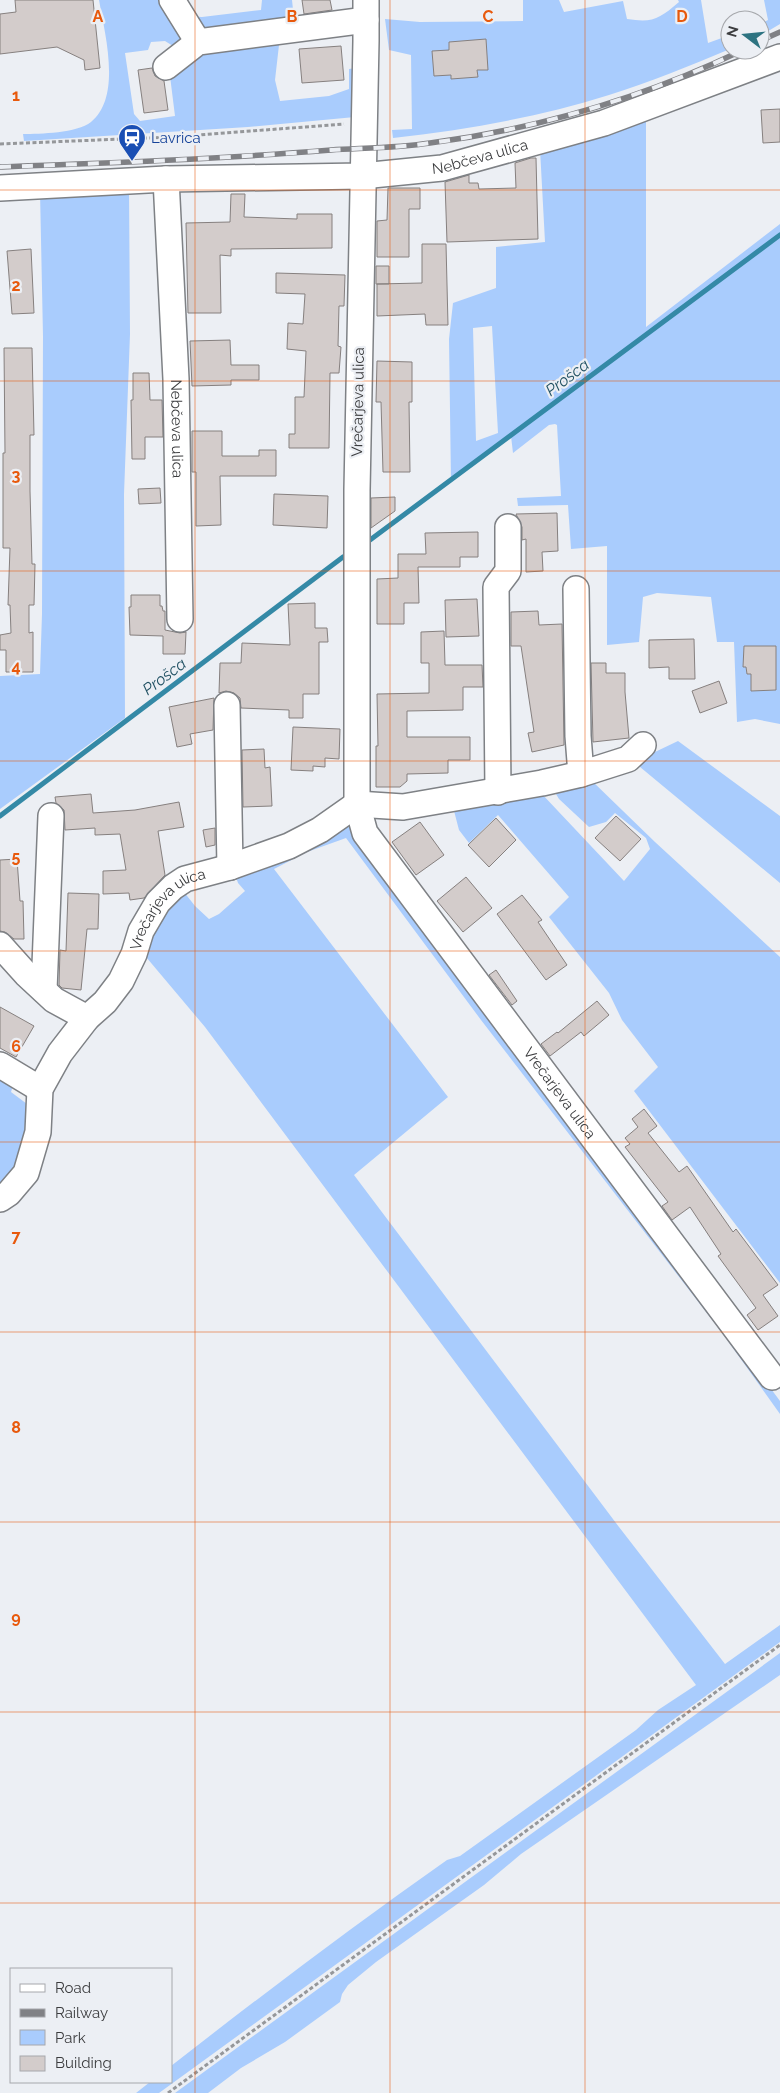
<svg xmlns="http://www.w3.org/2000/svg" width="780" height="2093" viewBox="0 0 780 2093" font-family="Raleway,sans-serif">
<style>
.green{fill:#a9ccfd;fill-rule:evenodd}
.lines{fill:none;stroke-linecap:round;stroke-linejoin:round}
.stream{stroke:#3489a6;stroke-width:5}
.building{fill:#d3cccb;stroke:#86807f}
.minor-casing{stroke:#7e8185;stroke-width:28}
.path{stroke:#95979a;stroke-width:3;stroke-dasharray:4 2.5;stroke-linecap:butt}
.minor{stroke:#fff;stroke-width:25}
.rail-casing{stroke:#808185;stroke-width:5.5}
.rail{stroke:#eceff4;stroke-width:4;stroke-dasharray:11;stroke-linecap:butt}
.grid{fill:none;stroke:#e8590c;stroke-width:1;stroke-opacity:0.55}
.labels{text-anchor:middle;stroke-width:4.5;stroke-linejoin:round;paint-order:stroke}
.transit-label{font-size:15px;fill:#164399;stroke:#eceff4;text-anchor:start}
.street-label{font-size:15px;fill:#3c3d3f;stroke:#eceff4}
.water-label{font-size:16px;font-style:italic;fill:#215163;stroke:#eceff4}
.grid-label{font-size:16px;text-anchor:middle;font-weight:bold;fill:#e8590c;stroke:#eceff4;stroke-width:4.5;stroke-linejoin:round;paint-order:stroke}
</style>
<rect width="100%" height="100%" fill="#eceff4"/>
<path class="green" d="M99 0H165L184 38 173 46 165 41 151 42 148 50 125 53 134 114 140 121 175 116 170 76 201 50 244 42 279 45 275 80 280 101 329 96 349 89V69L356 68 355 117 248 127 24 141 23 134C40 134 77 133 91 122 122 97 105 34 99 0Z
M262 0H292L294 19 208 37 184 16 202 17 261 10Z
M523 0H559L564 12 623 1 627 19C653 23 659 19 679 2L678 0H701L708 43 730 35V49C690 66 650 82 609 95 539 117 466 130 393 138L392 130 412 129 411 55 389 50 385 19 420 22 523 21Z
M764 0H780V24L760 36V24L768 20Z
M646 117V327L780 224V724L755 719 737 722 734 642H717L711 597 657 593 643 597 639 642 607 645V546L571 549 568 505 518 506 517 498 561 496 557 425 555 424 549 425 513 453 511 436 451 482 449 339 453 303 496 288V247L545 242 540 149ZM492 326 498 433 476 441 473 328Z
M129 185 130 334 124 494 125 718 0 809V676L40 674 42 614 43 336 40 191Z
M678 741 780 816V883L634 762Z
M590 779 655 842 780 957V1283L634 1091 658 1067 622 1020 609 993 549 917 569 897 498 815 469 843 459 830 453 807 541 793 624 881 650 849 646 838 615 813 606 822 589 827 559 799 553 789Z
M347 825 355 829 780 1401V1414L720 1330 481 1020 346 838 307 852 274 869 448 1097 354 1175 619 1527 725 1664 780 1625V1642L159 2093H136L150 2082H171V2066C262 1995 353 1926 447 1860L460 1856 636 1730 658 1710 696 1685 205 1027 141 951 152 923 184 892 195 906 209 919 219 914 245 891 238 883 236 877Z
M0 1069 15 1079 11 1092 27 1104 33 1138 0 1195Z
M780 1653V1675L521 1854 484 1885 376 1962 348 1985 342 1994 340 2002 285 2042 241 2068 208 2093H175Z"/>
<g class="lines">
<path class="stream" d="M370 540 780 235
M0 816 343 557"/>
</g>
<path class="building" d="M15 0H93L100 68 85 70 84 60 57 47 0 54V14L16 12Z
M302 0H330L332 10 304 14Z
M486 39 488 70H477L478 77 451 79V75L434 76 432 51 449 50V42Z
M341 46 344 80 302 83 299 49Z
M152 68 155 76 164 81 168 110 144 113 138 70Z
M780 109V142L763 143 761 110Z
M531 158H536L538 239 447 242 445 182 469 175V183H478L479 189 516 188 515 163Z
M388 188H420V209H409V257H377V221L387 220Z
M231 194H245L244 217 297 219V214H332V248L231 249V256L220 255 221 313H188L186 223 230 222Z
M422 244H446L448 325H426L425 314 377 316V284L422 283Z
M31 249 34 313 12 314 7 251Z
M376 266H389V284H376Z
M276 273 345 275 344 306H339L338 346 341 347 339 373H330L329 448H289V434H295V397H304L306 351 287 349 288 323 303 324 305 294 276 293Z
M230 340 231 365H259V380H231V385L192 386 190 341Z
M4 348H32L34 435H30V491L32 564H35L34 605H29V633L33 632V672H6V650H0V635L11 633 10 605H8L10 548H3V453H5Z
M377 361 412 362V402H409L410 472H383L381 402H376Z
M133 373H149L150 400H162L163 437H145V459H132L131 400H133Z
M192 431H222V456H259V450H276V476H220L221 525 196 526V472H192Z
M160 488 161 503 139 504 138 489Z
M274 494 328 496 327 528 273 525Z
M395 497V511L371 528V498Z
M557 513 558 551 542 552 543 571 526 572V539L522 540V527L516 514Z
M478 532V557H460V567H418L419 603H404V624H377V579L398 578V554H426L425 533Z
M131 595H160V606H162L163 611H165V630L180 633 186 632 185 654H163V636L130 635 129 607H131Z
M477 599 479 636 446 637 445 600Z
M315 603V628H327L328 642H319V694H303V718H289V710L241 708 240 698 234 693 226 691 219 693 220 663H241L242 643 290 645 288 604Z
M538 611 539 625 562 624 564 745 532 752 528 733 534 732 521 646H511V612Z
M444 631 445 665H482L483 687H463V710L407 711V737H470V760H448V773L407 774V781L400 787H376V746H378L377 694 429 693V663H421V632Z
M694 639 695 679H669V667L649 668V640Z
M744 646H776V690L751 691V674H747L746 667H743Z
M591 663H606V673H625V692L629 738 593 742Z
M719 681 727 703 700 713 692 691Z
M214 698 213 730 190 734 192 744 177 747 169 707Z
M293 727 340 729 339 759 325 758V767L313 766V771L291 770Z
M264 749 265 768 270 767 272 806 243 807 242 750Z
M91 794 93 813 135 810 179 802 184 827 158 831 165 875 144 898 130 900 129 893 103 894V871L126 870 120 834 95 835V828L65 830 64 810 56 803 55 797Z
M616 816 641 839 620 861 595 838Z
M496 818 516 840 489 867 468 845Z
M420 822 444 855 416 875 392 842Z
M215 828V845L206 847 203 830Z
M17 859 20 901H23L24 939H14L5 932 0 931V860Z
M466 877 492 908 463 932 437 901Z
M68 893 99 894 98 929H87L81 990 62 988 59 985 60 950 66 951Z
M522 895 542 920 538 922 567 965 546 980 497 914Z
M496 970 517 1001 512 1005 489 975Z
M597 1001 609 1015 584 1036 581 1032 550 1056 541 1044 557 1032 558 1033Z
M0 1007 34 1026 16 1057 0 1048Z
M644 1109 657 1126 648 1133 679 1172 687 1166 733 1232 736 1229 778 1285 763 1295 778 1316 758 1330 747 1315 756 1308 718 1256 721 1254 690 1207 672 1220 662 1206 668 1202 625 1147 630 1144 625 1138 638 1127 632 1119Z"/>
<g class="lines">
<defs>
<g id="minor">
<path d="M172 0 198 42"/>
<path id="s1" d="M366 0V41L357 490V804L365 833 772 1377"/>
<path d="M166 67 198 42 366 20"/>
<path id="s2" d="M166 179 176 379 180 619"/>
<path id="s3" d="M0 188 166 179 362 176 442 168 604 123 780 57"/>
<path d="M576 589 578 736 581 774"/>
<path d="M227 705 230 867"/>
<path d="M498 792 496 587 508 571V527"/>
<path d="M0 945 26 974 54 1000 87 1018"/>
<path d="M44 990 51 816"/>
<path d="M0 1065 40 1089"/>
<path id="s4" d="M0 1199 9 1193 26 1173 38 1132 40 1089 60 1053 87 1018 105 1002 121 981 134 954 141 931 158 902 173 887 185 879 230 867 289 846 320 830 357 804 403 807 542 783 581 774 628 759 643 745"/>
</g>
</defs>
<use href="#minor" class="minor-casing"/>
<path class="path" d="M0 144 172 137 344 124
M168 2093 780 1645"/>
<use href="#minor" class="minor"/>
<defs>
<path id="rail" d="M760 41 780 32
M0 167C110 163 221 159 331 150 364 148 397 148 430 143 537 129 645 97 743 50"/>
</defs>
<use href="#rail" class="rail-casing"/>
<use href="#rail" class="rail"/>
</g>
<path class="grid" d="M195 0V2093M390 0V2093M585 0V2093M0 190H780M0 381H780M0 571H780M0 761H780M0 951H780M0 1142H780M0 1332H780M0 1522H780M0 1712H780M0 1903H780"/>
<defs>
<symbol id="station-pin" viewBox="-11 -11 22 30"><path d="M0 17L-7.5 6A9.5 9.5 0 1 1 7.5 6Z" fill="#1a4fb4" stroke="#eceff4"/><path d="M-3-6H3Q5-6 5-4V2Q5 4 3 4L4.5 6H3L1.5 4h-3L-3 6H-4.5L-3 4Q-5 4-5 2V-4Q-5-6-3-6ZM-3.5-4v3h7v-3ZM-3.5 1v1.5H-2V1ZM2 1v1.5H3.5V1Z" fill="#fff"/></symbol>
</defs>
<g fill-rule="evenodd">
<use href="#station-pin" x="116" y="122" width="32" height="43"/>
</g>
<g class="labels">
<g class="transit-label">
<text x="151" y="143">Lavrica</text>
</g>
<g class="street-label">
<text dy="5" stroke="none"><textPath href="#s3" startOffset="482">Nebčeva ulica</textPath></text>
<text transform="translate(358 402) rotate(-89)" y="5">Vrečarjeva ulica</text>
<text dy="5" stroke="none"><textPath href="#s2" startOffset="250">Nebčeva ulica</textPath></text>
<text dy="5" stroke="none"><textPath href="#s4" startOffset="348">Vrečarjeva ulica</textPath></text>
<text dy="5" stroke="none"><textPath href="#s1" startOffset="1159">Vrečarjeva ulica</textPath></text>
</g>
<g class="water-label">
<text transform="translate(567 377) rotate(-37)" y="6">Prošca</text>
<text transform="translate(164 676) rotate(-37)" y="6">Prošca</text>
</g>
</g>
<g class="grid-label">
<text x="98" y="22">A</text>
<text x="292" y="22">B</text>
<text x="488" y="22">C</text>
<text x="682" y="22">D</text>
<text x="16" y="101">1</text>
<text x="16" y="291">2</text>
<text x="16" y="481">3</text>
<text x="16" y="672">4</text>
<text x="16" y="862">5</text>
<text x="16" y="1052">6</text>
<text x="16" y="1242">7</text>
<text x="16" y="1433">8</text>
<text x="16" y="1623">9</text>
</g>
<rect x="10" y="1968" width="162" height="115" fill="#eceff4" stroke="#a6a8ac"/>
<rect x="20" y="1984" width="25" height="8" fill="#ffffff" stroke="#a6a8ac"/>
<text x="55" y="1993" font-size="15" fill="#3c3d3f">Road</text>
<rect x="20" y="2009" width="25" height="8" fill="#808185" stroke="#a6a8ac"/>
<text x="55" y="2018" font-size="15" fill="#3c3d3f">Railway</text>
<rect x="20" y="2030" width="25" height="15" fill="#a9ccfd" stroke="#a6a8ac"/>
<text x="55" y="2043" font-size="15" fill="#3c3d3f">Park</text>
<rect x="20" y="2056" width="25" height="15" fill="#d3cccb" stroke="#a6a8ac"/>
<text x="55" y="2068" font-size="15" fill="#3c3d3f">Building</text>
<g transform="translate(745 35) rotate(286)"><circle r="24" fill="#eceff4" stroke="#a6a8ac"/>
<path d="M0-4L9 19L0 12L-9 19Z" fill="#2d7381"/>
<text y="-8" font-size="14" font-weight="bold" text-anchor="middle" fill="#3c3d3f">N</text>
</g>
</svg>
